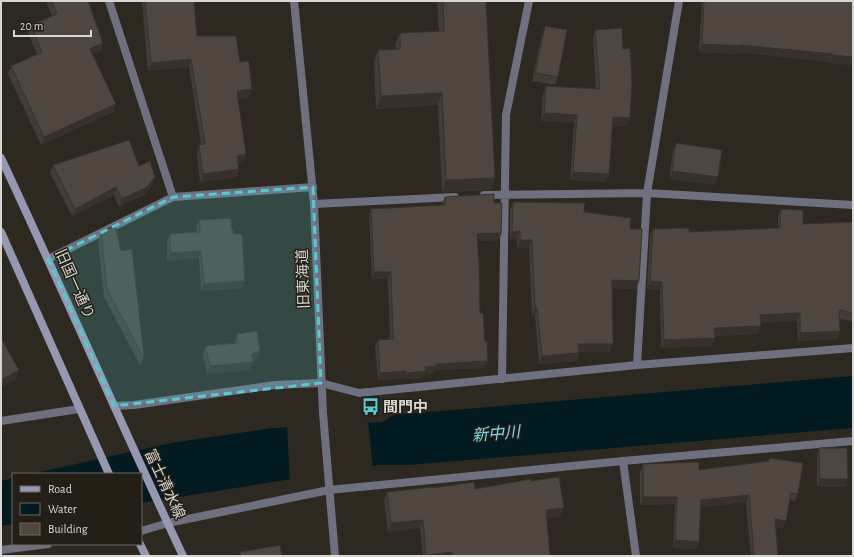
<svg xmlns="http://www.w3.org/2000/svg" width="854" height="557" viewBox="0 0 854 557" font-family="'Alegreya Sans','Noto Sans JP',sans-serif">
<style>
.water{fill:#021b21}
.pier{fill:#2d2921}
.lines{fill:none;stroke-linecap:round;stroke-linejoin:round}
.service{stroke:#6f6f80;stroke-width:8}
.minor{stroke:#6f6f80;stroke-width:8}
.tertiary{stroke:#6f6f80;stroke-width:8}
.secondary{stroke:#9697b1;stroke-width:8}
.wall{fill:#433c36}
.shaded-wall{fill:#37312c}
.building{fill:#4e463f;stroke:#37312c}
.marked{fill:#51ccd3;fill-opacity:0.2;stroke:#51ccd3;stroke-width:3;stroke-dasharray:8 5;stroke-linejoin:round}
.labels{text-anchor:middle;stroke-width:3;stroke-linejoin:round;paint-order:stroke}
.street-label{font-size:15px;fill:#d9d6d1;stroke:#231f17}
.poi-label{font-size:15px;font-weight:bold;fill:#d9d6d1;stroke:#231f17;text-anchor:start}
.water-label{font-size:16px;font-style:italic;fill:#81d6ea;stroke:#231f17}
</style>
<rect width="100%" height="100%" fill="#2d2921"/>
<path class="water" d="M853 376V428L409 465H380L141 503V474H31L171 443 272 428 382 422 394 415Z
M13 478V524L1 526V481Z"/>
<path class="pier" d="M368 421 373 468 290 482 287 426Z"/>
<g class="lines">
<path class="service" d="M321 383 359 393 637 365 853 348
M329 490 623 461 853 441"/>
<path class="minor" d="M109 1 173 197
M484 195 647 193 853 205
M314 204 455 197
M48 259 173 197 313 187
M637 365 647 193 679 1
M502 379 506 115 529 1
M114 406 134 405 275 385 321 383
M1 421 79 409
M623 461 636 556"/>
<path class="tertiary" d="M294 1 314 204 323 413 335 556
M141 531 168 523 329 490
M1 550 48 544"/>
<path class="secondary" d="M1 158C63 290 121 424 183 556
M1 232 109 474
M140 544 146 556"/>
</g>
<path class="wall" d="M46 1H88L103 43 101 51 93 54 116 104 113 112 41 145 8 74 11 66 37 54 28 33 31 25 52 16Z
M143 1H194L197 36 240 62 249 97 238 99 243 162 239 163V169L237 177 200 182 197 152 199 145 201 144 189 67 148 71 142 4Z
M437 1H486L495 178 491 190 442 192 438 105 376 109 374 62 378 50 396 49 395 45 400 33 439 32Z
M702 1H853V65L829 63V62L739 52 738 54 699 52Z
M545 26 558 77 555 85 532 81 542 34Z
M595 30 627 126 612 125 609 174 606 182 570 180 574 123 541 121 543 94 546 86 596 89 593 38Z
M676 143 715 185 669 179 673 151Z
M53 165 139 166 152 185 144 195 119 207 114 195 72 216 50 173Z
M445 197 494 203 501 233 499 240 477 241 480 313 488 361 485 368 434 370 433 373 425 374 423 378 404 379V378L378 380 375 347 378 340 390 339 388 279H372L369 216 371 209 443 205 442 203Z
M513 202 584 212 630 229 639 281 636 289 612 288 610 352H579L576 361 539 364 535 316H532L529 248H517V239H510V210Z
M781 209 803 224 853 222V321L839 319 840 331 837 339 798 341 797 321 761 322 758 334 715 336V338L712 346 661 348 660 290 647 289 650 236 653 229 689 232 778 228V216Z
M199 220 232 230 245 281 242 288 201 291 199 258 167 261V241L170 234 197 232 196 227Z
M101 232 144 357 141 365H140L104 297 98 240Z
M237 334 257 359 253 361 250 370 207 374 203 354 205 346 234 343Z
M819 448 848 479 845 487H817V456Z
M769 458 798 494 795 501 790 500 783 528 776 527 778 556H751L746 502 701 507 699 542 696 549 673 548 675 504 640 505V472L643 464 699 470 768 461Z
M531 481 560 516 547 518 550 556H423L420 528 388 532 384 500 387 492 433 488 475 489Z"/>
<path class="shaded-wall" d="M103 43 101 51 87 57 90 49Z
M702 44 741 45 832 54 829 62 739 52 738 54 699 52Z
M832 55 853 57V65L829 63Z
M191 59 189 67 148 71 151 63Z
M252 89 249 97 234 99 237 91Z
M442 93 438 105 376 109 381 96Z
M116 104 113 112 41 145 44 137Z
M544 113 577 115 574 123 541 121Z
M613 117 630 118 627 126 610 125Z
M246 154 243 162 235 164 237 156Z
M239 169 237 177 200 182 203 174Z
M672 171 718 177 715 185 669 179Z
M573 172 609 174 606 182 570 180Z
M155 177 152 185 144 195 119 207 122 199Z
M495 178 491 190 442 192 446 180Z
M116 187 114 195 72 216 75 209Z
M520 231 517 239H510L512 232Z
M501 233 499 240 474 241 477 234Z
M520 240H532L529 248H517Z
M201 251 199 258 167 261 170 253Z
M374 272H391L388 279H372Z
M612 280 639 281 636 289 609 288Z
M245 281 242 288 201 291 204 284Z
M650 281 662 282 660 290 647 289Z
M535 308H537L535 316H532Z
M800 313 797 321 757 323 760 315Z
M761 326 758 334 711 336 714 328Z
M840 331 837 339 798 341 800 333Z
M715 338 712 346 661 348 664 340Z
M578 344H613L610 352H575Z
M260 351 257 359 249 362 252 354Z
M579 353 576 361 539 364 542 356Z
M143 357H144L141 365H140Z
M488 361 485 368 434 370 433 373 425 374 423 378 404 379 406 373 436 364Z
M253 362 250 370 207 374 210 366Z
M19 370 15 380 1 388V380Z
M406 371 404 378 378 380 380 373Z
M820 479H848L845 487H817Z
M749 495 746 502 698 508 701 500Z
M643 497H677L675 504 640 505Z
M564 508 560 516 543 519 546 510Z
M775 519 786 521 783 528 772 527Z
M423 520 420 528 388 532 391 523Z
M675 540 699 542 696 549 673 548Z
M452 552 450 556H426V555Z"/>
<path class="building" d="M52 1H88L103 43 90 49 116 104 44 137 11 66 42 52 31 25 57 14Z
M145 1H194L197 36H236L240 62 249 61 252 89 237 91 246 154 237 156 239 169 203 174 199 145 205 144 191 59 151 63Z
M443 1H486L495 178 446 180 442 93 381 96 378 50 400 49V33L444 31Z
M704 1H853V57L832 55V54L741 45V46L702 44Z
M545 26 567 30 558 77 535 73Z
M622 28 623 49 630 48 632 80 630 118 613 117 609 174 573 172 577 115 544 113 546 86 600 89 595 30Z
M129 140 139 166 150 161 155 177 147 187 122 199 116 187 75 209 53 165Z
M676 143 722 150 718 177 672 171Z
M494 194V203H502L501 233 477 234 479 263 480 313H483L485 342 487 341 488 361 436 364V366L425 367 426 371 406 373V371L380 373 378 340 393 339 391 272H374L371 209 445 205V197Z
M513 202 585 203 584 212 631 218 630 229H642L639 281 612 280 613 344H578L579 353 542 356 537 308H535L532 240H520V231L512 232Z
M781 209 803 210V224L853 222V313L839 310 840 331 800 333V313L760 315 761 326 714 328 715 338 664 340 662 282 650 281 653 229 689 228V232L780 228Z
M231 218 232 230H233L234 234H242L245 281 204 284 201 251 170 253V234L200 232 199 220Z
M115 225 121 251 132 249 144 357H143L107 289 101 232Z
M257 331 260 351 252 354 253 362 210 366 205 346 237 343V334Z
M1 338 19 370 1 380Z
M819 448H847L848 479H820Z
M769 458 803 463 798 494 791 493 786 521 775 519 778 556H754L749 495 701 500 699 542 675 540 677 497H643V464L699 462V470L769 461Z
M559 477 564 508 546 510 550 556H452V552L426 555 423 520 391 523 387 492 433 487V488L474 482 475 489 531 479V481Z
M280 545 282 556H241L240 552Z"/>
<path class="marked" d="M313 187 321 383 114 406 48 259 173 197Z"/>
<defs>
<symbol id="bus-bare" viewBox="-9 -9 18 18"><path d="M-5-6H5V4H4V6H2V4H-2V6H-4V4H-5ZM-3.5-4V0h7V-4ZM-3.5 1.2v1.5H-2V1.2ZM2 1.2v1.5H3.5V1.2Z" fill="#51ccd3" stroke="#231f17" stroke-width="2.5" paint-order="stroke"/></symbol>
</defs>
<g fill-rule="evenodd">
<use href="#bus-bare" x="358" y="394" width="25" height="25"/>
</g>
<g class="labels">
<g class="street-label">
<text transform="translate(303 279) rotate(-92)" y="5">旧東海道</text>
<text transform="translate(75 284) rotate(66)" y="5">旧国一通り</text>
<text transform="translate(165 484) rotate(65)" y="5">富士清水線</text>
</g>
<g class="poi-label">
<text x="383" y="412">間門中</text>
</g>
<g class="water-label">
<text transform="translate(496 433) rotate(-5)" y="6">新中川</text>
</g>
</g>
<rect width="854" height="557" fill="none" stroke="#d9d6d1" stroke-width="4"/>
<rect x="12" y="473" width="130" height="72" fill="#231f17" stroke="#6c6861"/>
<rect x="20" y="486" width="20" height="6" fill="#9697b1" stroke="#6c6861"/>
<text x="48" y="493" font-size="12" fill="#d9d6d1">Road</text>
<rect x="20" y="503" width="20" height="12" fill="#021b21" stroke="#6c6861"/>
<text x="48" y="513" font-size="12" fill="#d9d6d1">Water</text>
<rect x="20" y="523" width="20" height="12" fill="#4e463f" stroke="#6c6861"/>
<text x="48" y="533" font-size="12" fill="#d9d6d1">Building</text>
<path d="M14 30v6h77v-6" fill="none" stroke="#d9d6d1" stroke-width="2"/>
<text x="20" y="30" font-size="12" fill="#d9d6d1" stroke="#231f17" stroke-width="3" paint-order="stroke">20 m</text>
</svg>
